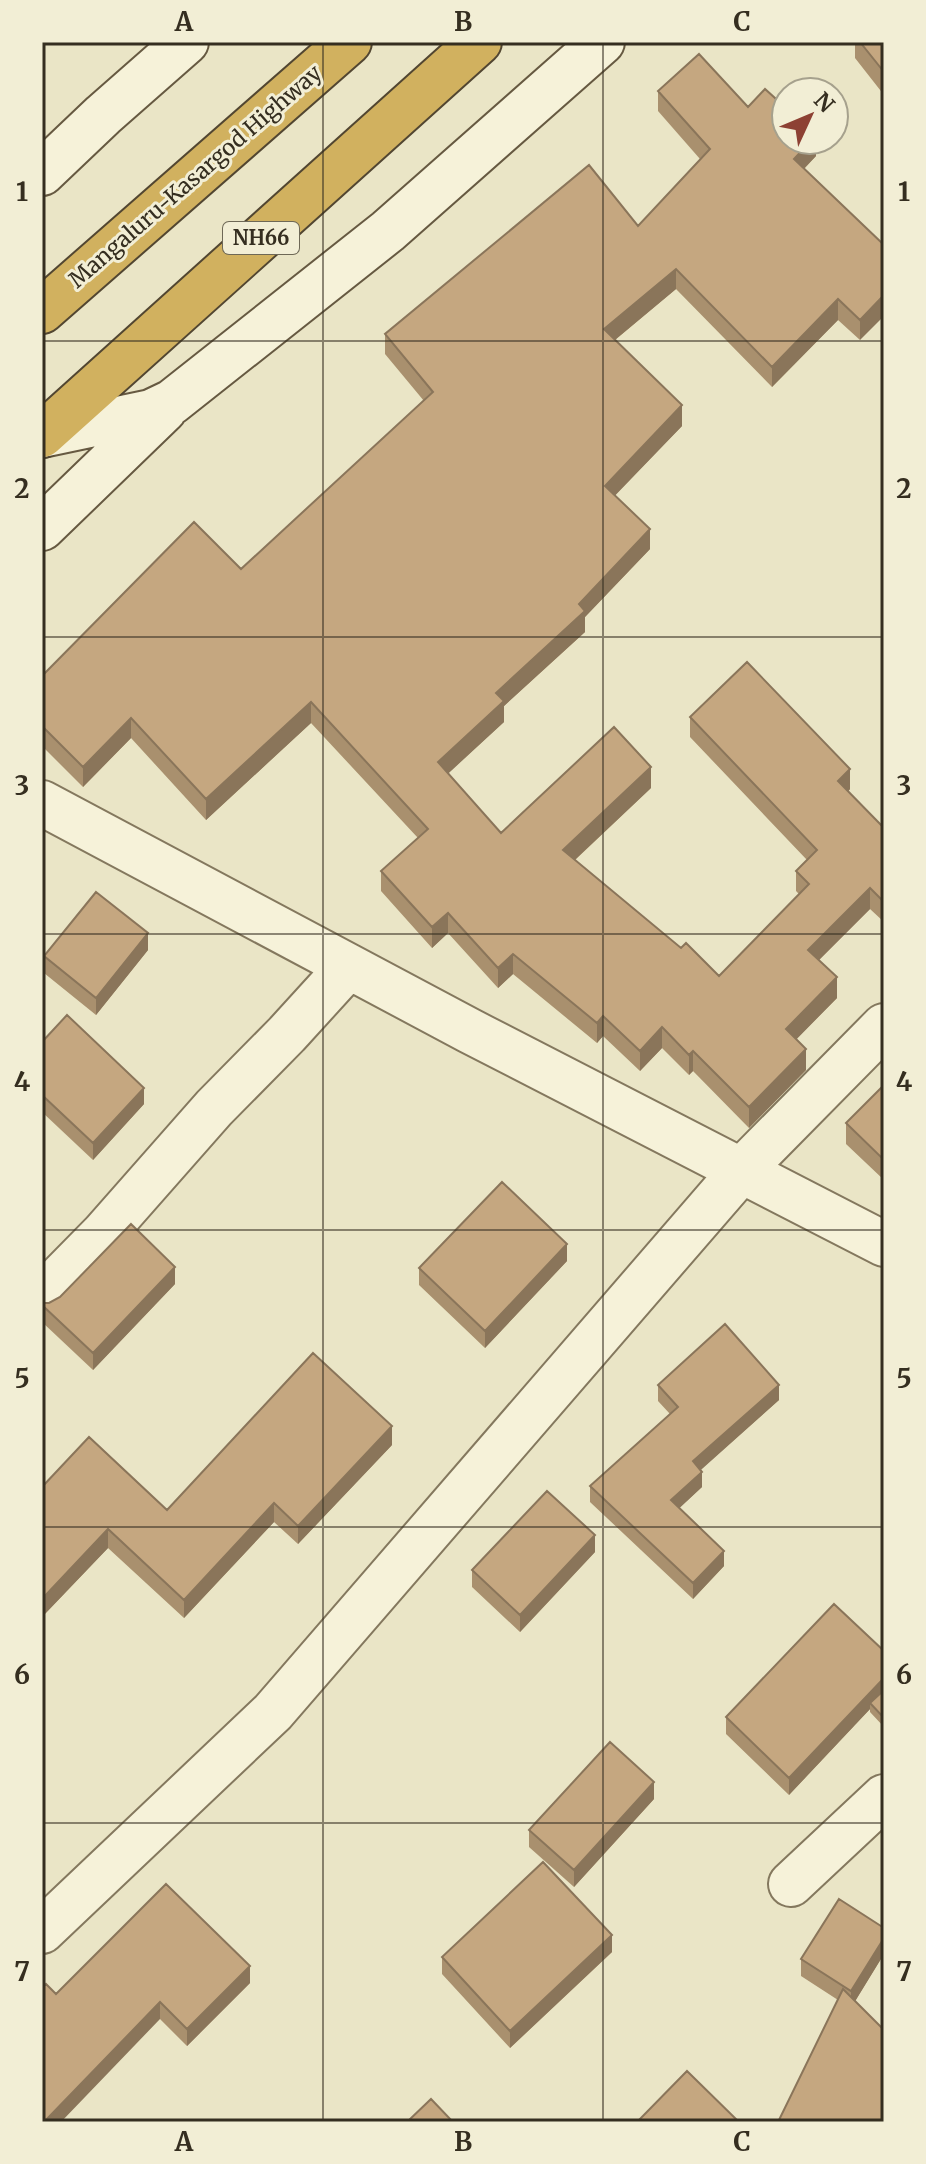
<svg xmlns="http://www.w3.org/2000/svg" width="926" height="2164" viewBox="0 0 926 2164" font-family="Merriweather,serif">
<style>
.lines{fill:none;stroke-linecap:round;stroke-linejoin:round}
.street-casing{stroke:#84785e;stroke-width:48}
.secondary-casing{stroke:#665941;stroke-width:48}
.highway-casing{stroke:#524631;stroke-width:48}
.street{stroke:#f6f2d9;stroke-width:44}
.secondary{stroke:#f6f2d9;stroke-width:44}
.highway{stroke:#d1b15f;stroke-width:44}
.wall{fill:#a9906e}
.shaded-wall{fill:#8a755a}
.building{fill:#c5a780;stroke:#8a755a;stroke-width:2}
.grid{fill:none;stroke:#352e20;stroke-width:2;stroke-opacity:0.55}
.labels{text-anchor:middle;stroke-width:6;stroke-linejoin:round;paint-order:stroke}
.shield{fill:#f2eed5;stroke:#6e6856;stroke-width:2}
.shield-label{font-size:20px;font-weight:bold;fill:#352e20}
.street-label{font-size:22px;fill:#352e20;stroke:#f2eed5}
.neatline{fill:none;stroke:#352e20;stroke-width:3}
.grid-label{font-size:26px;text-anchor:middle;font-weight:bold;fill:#352e20}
</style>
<rect width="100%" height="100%" fill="#eae5c6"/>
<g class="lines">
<defs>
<path id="street" d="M42 803 470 1031 884 1244
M42 1296 103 1234 214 1108 287 1034 348 967
M791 1884 884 1797
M42 1931 273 1712 741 1171 884 1026"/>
<path id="secondary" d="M42 173 103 115 186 42
M42 435 151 412 172 402 388 231 602 42
M42 528 164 410"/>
<path id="highway" d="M42 311 349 42
M42 435 479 42"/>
</defs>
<use href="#street" class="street-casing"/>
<use href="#secondary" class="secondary-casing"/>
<use href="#highway" class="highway-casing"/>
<use href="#street" class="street"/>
<use href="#secondary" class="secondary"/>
<use href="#highway" class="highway"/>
</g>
<path class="wall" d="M855 42H884V95L855 58Z
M658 91 748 107 816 140V156L804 169 884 245 860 340 838 320 772 387 676 289 615 340 682 426 615 495 650 549 585 617V632L504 706V722L448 773 501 833 651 788 575 860 681 948 719 976 799 894 796 891V871L807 860 690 737V717L850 789 848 792 884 828V922L870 909 819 960 837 998 796 1039 806 1070 749 1128 693 1071 689 1075 662 1048 640 1071 603 1036 597 1043 513 974 498 988 448 933 432 948 381 891V871L418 838 311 723 206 820 131 738 83 787 42 746V676L241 569 424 401 385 354V334L638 226 700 159 658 111Z
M148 950 96 1015 44 973V956Z
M42 1042 144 1104 93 1160 42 1112Z
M884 1085V1180L846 1144V1123Z
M567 1261 485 1348 419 1285V1268Z
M175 1284 93 1370 42 1322V1303Z
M658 1385 779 1400 700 1470 702 1487 679 1508 724 1566 693 1599 590 1502V1486L670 1414 658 1401Z
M392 1445 298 1544 274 1522 184 1618 108 1548 42 1617V1487L167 1510Z
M595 1552 520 1632 472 1587V1570Z
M884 1651V1727L870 1712V1709L789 1795 726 1734V1717Z
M654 1799 574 1887 529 1847V1830Z
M884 1938V1954L855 2001 838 2000 801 1976V1959Z
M612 1952 510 2048 442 1974V1957Z
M250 1983 187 2046 160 2019 56 1994Z"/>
<path class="shaded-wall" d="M812 140H816V156L794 179V159Z
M676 269V289L604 349V329Z
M884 295V316L860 340V320Z
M838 299V320L772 387V367Z
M682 405V426L605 506V486Z
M650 529V549L585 617V632L504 706V722L438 783V762L496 693Z
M311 702V723L206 820V799Z
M131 718V738L83 787V767Z
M651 767V788L563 871V850Z
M850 769V789L838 802V781Z
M870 888V909L808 971V950Z
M448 913V933L432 948V927Z
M148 933V950L96 1015V998Z
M513 954V974L498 988V968Z
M837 977V998L786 1050V1029Z
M603 1016V1036L597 1043V1023Z
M662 1027V1048L640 1071V1051Z
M806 1049V1070L749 1128V1107Z
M693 1051V1071L689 1075V1055Z
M144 1088V1104L93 1160V1143Z
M567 1244V1261L485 1348V1331Z
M175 1267V1284L93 1370V1353Z
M779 1385V1400L693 1477V1461Z
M392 1426V1445L298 1544V1526Z
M702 1472V1487L671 1516V1500Z
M274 1503V1522L184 1618V1600Z
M108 1529V1548L42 1617V1599Z
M595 1535V1552L520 1632V1615Z
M724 1551V1566L693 1599V1583Z
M884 1678V1695L870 1703V1709L789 1795V1778Z
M654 1782V1799L574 1887V1870Z
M612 1935V1952L510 2048V2031Z
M884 1938V1954L851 2008V1991Z
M250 1966V1983L187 2046V2029Z
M160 2002V2019L61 2122H44Z"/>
<path class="building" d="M860 42H884V72Z
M699 54 748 107 765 89 786 108V140H812L794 159 884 245V295L860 320 838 299 772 367 676 269 604 329 682 405 605 486 650 529 579 604 585 611 496 693 504 701 438 762 501 833 614 727 651 767 563 850 681 948 686 943 719 976 809 884 796 871 817 850 690 717 747 662 850 769 838 781 884 828V902L870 888 808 950 837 977 786 1029 806 1049 749 1107 693 1051 689 1055 662 1027 640 1051 603 1016 597 1023 513 954 498 968 448 913 432 927 381 871 428 829 311 702 206 799 131 718 83 767 42 726V676L194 522 241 569 433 392 385 334 589 165 638 226 710 149 658 91Z
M96 892 148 933 96 998 44 956Z
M67 1015 144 1088 93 1143 42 1095V1042Z
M884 1085V1160L846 1123Z
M502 1182 567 1244 485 1331 419 1268Z
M131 1224 175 1267 93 1353 42 1305V1303H49L60 1297Z
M725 1324 779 1385 693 1461 702 1472 671 1500 724 1551 693 1583 590 1486 678 1407 658 1385Z
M313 1353 392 1426 298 1526 274 1503 184 1600 108 1529 42 1599V1487L89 1437 167 1510Z
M547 1491 595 1535 520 1615 472 1570Z
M834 1604 884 1651V1678L789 1778 726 1717Z
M884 1690V1718L870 1703Z
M610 1742 654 1782 574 1870 529 1830Z
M543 1862 612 1935 510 2031 442 1957Z
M166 1884 250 1966 187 2029 160 2002 44 2122H42V1988L46 1984 56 1994Z
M839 1899 884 1928V1938L851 1991 801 1959Z
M843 1989 884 2030V2122H778Z
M687 2071 739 2122H637Z
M431 2099 453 2122H407Z"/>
<path class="grid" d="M323 42V2122M603 42V2122M42 341H884M42 637H884M42 934H884M42 1230H884M42 1527H884M42 1823H884"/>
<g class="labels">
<rect class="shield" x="223" y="222" width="76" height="32" rx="6"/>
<g class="shield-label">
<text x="261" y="245">NH66</text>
</g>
<g class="street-label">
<text transform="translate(195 176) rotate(-41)" y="8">Mangaluru-Kasargod Highway</text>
</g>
</g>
<rect width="926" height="2164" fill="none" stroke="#f2eed5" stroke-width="88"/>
<g transform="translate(810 116) rotate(46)"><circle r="38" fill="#f2eed5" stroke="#a6a18d" stroke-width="2"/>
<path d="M0-6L14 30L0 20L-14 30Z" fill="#8d4133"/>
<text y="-12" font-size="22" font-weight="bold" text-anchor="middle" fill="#352e20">N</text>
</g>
<rect x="44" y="44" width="838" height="2076" class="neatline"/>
<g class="grid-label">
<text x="184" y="31">A</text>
<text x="463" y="31">B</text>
<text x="742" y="31">C</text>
<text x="22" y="201">1</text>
<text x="904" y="201">1</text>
<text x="22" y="498">2</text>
<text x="904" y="498">2</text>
<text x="22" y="795">3</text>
<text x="904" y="795">3</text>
<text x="22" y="1091">4</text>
<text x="904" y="1091">4</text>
<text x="22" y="1388">5</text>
<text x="904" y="1388">5</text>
<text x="22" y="1684">6</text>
<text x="904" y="1684">6</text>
<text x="22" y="1981">7</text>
<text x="904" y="1981">7</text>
<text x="184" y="2151">A</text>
<text x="463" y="2151">B</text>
<text x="742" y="2151">C</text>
</g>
</svg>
